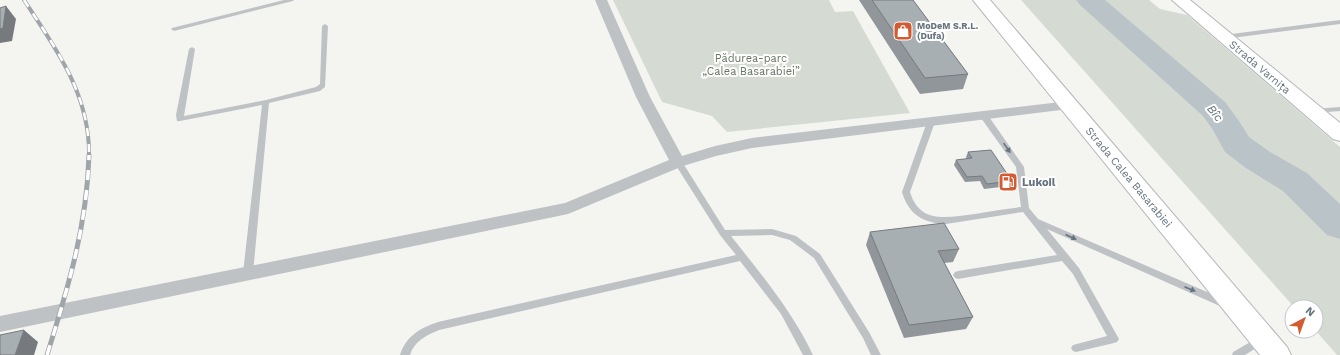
<svg xmlns="http://www.w3.org/2000/svg" width="1340" height="355" viewBox="0 0 1340 355" font-family="'Work Sans',sans-serif">
<style>
.green{fill:#d5dbd2}
.lines{fill:none;stroke-linecap:round;stroke-linejoin:round}
.river{fill:#bac3c8;fill-rule:evenodd}
.secondary-casing{stroke:#b3b7bb;stroke-width:2}
.primary-casing{stroke:#b4b7ba;stroke-width:2}
.lane{fill:#bec2c5;fill-rule:evenodd}
.street{fill:#bec2c5;fill-rule:evenodd}
.secondary{fill:#fff;fill-rule:evenodd}
.primary{fill:#fff;fill-rule:evenodd}
.rail-far1-casing{stroke:#a0a5aa;stroke-width:4}
.rail-casing{stroke:#a0a5aa;stroke-width:5}
.rail-far1{stroke:#fff;stroke-width:2.5;stroke-dasharray:8;stroke-linecap:butt}
.rail{stroke:#fff;stroke-width:3.5;stroke-dasharray:10;stroke-linecap:butt}
.wall{fill:#90969a}
.shaded-wall{fill:#767a7d}
.building{fill:#a8afb3;stroke:#767a7d}
.oneway{fill:#66747f}
.labels{text-anchor:middle;stroke-width:4;stroke-linejoin:round;paint-order:stroke}
.far-poi-label{font-size:9px;font-weight:bold;fill:#66747f;stroke:#fff;text-anchor:start}
.park-label{font-size:11px;fill:#687764;stroke:#fff}
.street-label{font-size:11px;fill:#66747f;stroke:#fff}
.poi-label{font-size:11px;font-weight:bold;fill:#66747f;stroke:#fff;text-anchor:start}
.water-label{font-size:12px;font-style:italic;fill:#62757d;stroke:#fff}
</style>
<rect width="100%" height="100%" fill="#f4f4f1"/>
<path class="green" d="M613 0H829L835 12 853 11 910 113 727 132 712 116 662 102Z
M1021 0H1149L1160 9 1187 15 1340 147V355H1337L1316 331V307H1294Z"/>
<g class="lines">
<path class="river" d="M1076 0H1105L1225 102 1239 121 1249 137 1270 152 1307 173 1340 204V239L1327 235 1283 191 1246 168 1225 152 1213 130 1203 116 1080 5Z"/>
<defs>
<path id="secondary" d="M1172 0H1190L1340 123V141L1333 139Z"/>
<path id="primary" d="M973 0H990L1287 347 1291 355H1260Z"/>
</defs>
<use href="#secondary" class="secondary-casing"/>
<use href="#primary" class="primary-casing"/>
<path class="lane" d="M284 0H294L293 1 174 31 171 29 172 28Z
M1340 20V24L1224 39 1221 37 1224 35Z
M325 24 328 26 325 87 320 91 269 103 253 273 251 276 248 277 245 276 243 273 262 105 180 121H177L176 115 189 49 192 47 195 49 184 116 266 100 316 87 320 84 322 26Z
M1340 107V111L1314 113 1310 111 1314 109Z
M981 114H987L1024 167 1029 208 1038 219 1228 301 1230 304 1228 307 1225 308 1222 307 1047 229 1079 268 1119 339 1117 342 1114 343 1076 352 1073 351 1071 348 1073 345 1107 336 1073 274 1062 261 958 279 955 278 953 275 955 272 958 271 1057 255 1023 212 946 224C923 223 909 215 902 192L927 122 931 120 935 122 910 192C920 225 948 217 975 214 990 211 1005 209 1021 207L1016 167 981 118 980 116Z
M678 159 681 160 725 230 772 229 796 236 820 254 869 332 881 355H871L863 338 814 258 790 240 772 235 731 236C761 274 792 311 813 355H803L781 314 740 261 439 330C427 335 414 341 410 355H400C406 336 420 328 438 322L736 255 720 235 675 164 674 162 675 160Z
M1261 336 1264 337 1266 340 1264 343 1245 355H1232L1233 352Z"/>
<path class="street" d="M595 0H607L650 97 682 156 715 146 752 138 1069 101 1074 102 1076 105 1074 108 1069 109 752 148 716 156 683 166 568 214 0 332V316L565 203 669 160 636 97Z"/>
<use href="#secondary" class="secondary"/>
<use href="#primary" class="primary"/>
<defs>
<path id="rail-far1" d="M24 0C56 49 90 94 89 156"/>
<path id="rail" d="M47 355C68 288 87 226 89 155"/>
</defs>
<use href="#rail-far1" class="rail-far1-casing"/>
<use href="#rail" class="rail-casing"/>
<use href="#rail-far1" class="rail-far1"/>
<use href="#rail" class="rail"/>
</g>
<path class="wall" d="M859 0H913L968 74 963 89 920 94Z
M968 152 1012 181 1009 186 984 189 980 181 965 182 954 165 956 160 967 159 966 157Z
M870 232 959 249 953 262 944 263 973 317 966 329 904 338 866 245Z"/>
<path class="shaded-wall" d="M6 6 16 19 12 41 0 43V29Z
M24 330 38 342 34 355H15Z"/>
<path class="building" d="M872 0H913L968 74 925 78Z
M6 6 3 28 0 29V8Z
M991 150 1012 181 987 184 982 176 967 177 956 160 972 158 968 152Z
M944 223 959 249 938 251 973 317 909 325 870 232Z
M24 330 15 355H0V335Z"/>
<defs><path id="oneway-solid" d="M-6-.8H1V-3.2L6.5 0L1 3.2V.8H-6Z"/></defs>
<g class="oneway">
<use href="#oneway-solid" transform="translate(1007 148) rotate(55)"/>
<use href="#oneway-solid" transform="translate(1071 237) rotate(24)"/>
<use href="#oneway-solid" transform="translate(1190 289) rotate(23)"/>
</g>
<defs>
<symbol id="shop-square" viewBox="-11 -11 22 22"><rect x="-9" y="-9" width="18" height="18" rx="4" fill="#d45a31" stroke="#fff"/><path d="M-5-2.5h2.3a2.7 3.5 0 0 1 5.4 0H5L5.5 6h-11ZM-1.5-2.5h3a1.5 2.3 0 0 0-3 0Z" fill="#fff"/></symbol>
<symbol id="fuel-square" viewBox="-11 -11 22 22"><rect x="-9" y="-9" width="18" height="18" rx="4" fill="#d45a31" stroke="#fff"/><path d="M-5.5-6h7V0h2V4h1.3V-2.5L3-4.5l.8-.8L6-3V5H2.5V1h-1V6h-7ZM-4.2-4.7v3.2H.2V-4.7Z" fill="#fff"/></symbol>
</defs>
<g fill-rule="evenodd">
<use href="#shop-square" x="892" y="20" width="22" height="22"/>
<use href="#fuel-square" x="997" y="171" width="22" height="22"/>
</g>
<g class="labels">
<g class="far-poi-label">
<text x="917" y="29">MoDeM S.R.L.<tspan x="917" dy="10">(Dufa)</tspan></text>
</g>
<g class="park-label">
<text x="751" y="62">Pădurea-parc<tspan x="751" dy="13">„Calea Basarabiei”</tspan></text>
</g>
<g class="street-label">
<text transform="translate(1260 67) rotate(40)" y="4">Strada Varnița</text>
<text transform="translate(1129 177) rotate(50)" y="4">Strada Calea Basarabiei</text>
</g>
<g class="poi-label">
<text x="1022" y="186">Lukoil</text>
</g>
<g class="water-label">
<text transform="translate(1215 113) rotate(52)" y="4">Bîc</text>
</g>
</g>
<g transform="translate(1304 319) rotate(41)"><circle r="19" fill="#ffffff" stroke="#c2c7cc"/>
<path d="M0-3L7 15L0 10L-7 15Z" fill="#d45a31"/>
<text y="-6" font-size="11" font-weight="bold" text-anchor="middle" fill="#66747f">N</text>
</g>
</svg>
